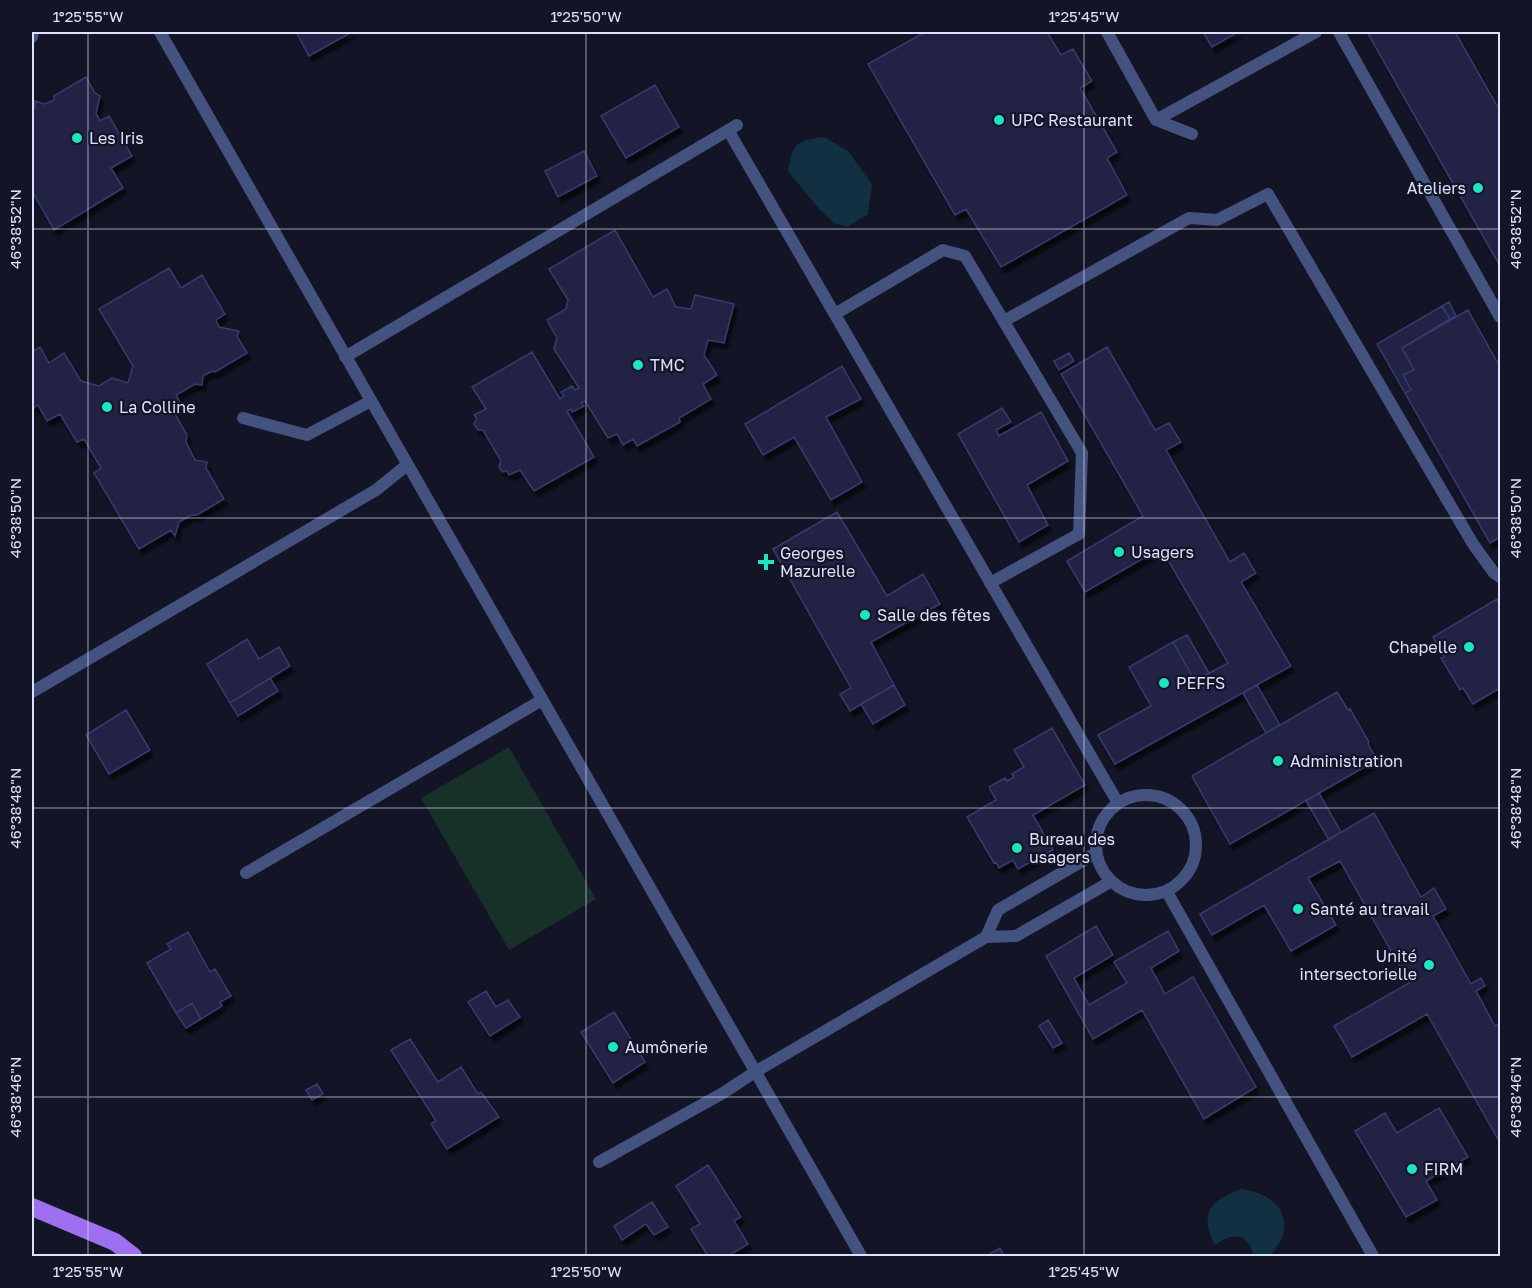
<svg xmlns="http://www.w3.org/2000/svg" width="1532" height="1288" viewBox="0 0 1532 1288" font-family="'Golos Text',sans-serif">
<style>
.green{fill:#173028}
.water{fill:#113041}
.building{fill:#212445;stroke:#363b6e;stroke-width:1.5;filter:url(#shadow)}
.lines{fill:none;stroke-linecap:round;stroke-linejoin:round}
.lane{stroke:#445280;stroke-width:12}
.primary{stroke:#9c70ee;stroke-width:18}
.ticks{fill:none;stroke:#dce2fb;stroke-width:1.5;stroke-opacity:0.45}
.poi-dot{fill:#1fe4c0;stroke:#131526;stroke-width:2}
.labels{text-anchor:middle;stroke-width:4.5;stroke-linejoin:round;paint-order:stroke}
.poi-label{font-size:16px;fill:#dce2fb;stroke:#131526;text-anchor:start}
.neatline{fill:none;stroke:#dce2fb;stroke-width:2}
.ticks-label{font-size:15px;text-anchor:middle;fill:#dce2fb}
</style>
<defs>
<filter id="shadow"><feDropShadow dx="3.5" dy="6" stdDeviation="1.5" flood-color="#0009"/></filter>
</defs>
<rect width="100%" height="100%" fill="#131526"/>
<path class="green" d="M509 747 596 899 509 950 421 798Z"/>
<path class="water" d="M824 137 848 151 872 184 868 214 848 227 834 223 819 209 788 171C793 144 796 140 824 137Z
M1241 1189C1281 1194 1299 1224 1270 1256H1254C1248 1233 1233 1232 1215 1245 1198 1213 1212 1200 1241 1189Z"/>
<path class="building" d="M296 32H352L309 56Z
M925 32H1047L1061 55 1073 49 1092 81 1080 88 1117 152 1107 158 1127 195 1001 267 966 209 955 215 868 64Z
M1203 32H1238L1212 47Z
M1367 32H1455L1500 111V266Z
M86 77 95 93 100 96 96 113 100 121 109 116 132 156 111 168 123 188 54 230 32 191V109L35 108V101L45 104 54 100V96Z
M655 85 679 127 626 158 601 116Z
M584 151 597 176 558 197 545 171Z
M615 230 653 297 667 289 676 307 691 309 695 295 734 304 724 343 708 340 704 355 717 375 703 384 711 399 679 418 680 422 637 446 633 439 623 445 617 434 608 438 585 401 581 403 584 406 572 412 571 409 567 411 594 457 534 491 520 470 509 475 507 471 503 472 499 467 501 461 483 430H478L474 424 477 418 474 415 486 409 472 387 532 352 560 399 564 396 561 392 572 386 575 390 579 388 554 349 557 338 547 320 566 309 568 300 549 269Z
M169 268 181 288 202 275 225 314 216 320 219 327 239 331 237 336 247 353 215 372 212 371 203 376 202 385 195 384 176 395 181 404 172 409 187 435 186 442 195 460 207 462 206 468 224 499 197 515H191L179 522 175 536 171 530 139 549 94 473 101 468 84 439 77 442 60 414 47 421 38 405 32 409V352L40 347 49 363 64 353 81 381 99 386 112 378 128 383 133 366 99 309Z
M1449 302 1456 316 1450 319 1442 306Z
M1442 306 1450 319 1402 348 1414 370 1403 375 1411 390 1405 393 1377 344Z
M1468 310 1500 367V537L1490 543 1405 393 1411 390 1403 375 1414 370 1402 348Z
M1107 347 1155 430 1169 423 1181 442 1166 450 1230 562 1244 553 1256 573 1241 582 1291 666 1115 764 1098 735 1151 706 1129 667 1173 642 1195 681 1228 663 1161 548 1085 592 1067 561 1143 516 1061 374Z
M1069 353 1074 361 1059 370 1054 361Z
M842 366 861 399 826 417 862 482 831 500 794 437 763 455 745 424Z
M1002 408 1011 422 996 430 999 436 1041 412 1068 461 1027 485 1048 525 1019 542 958 434Z
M837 512 887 596 923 574 940 604 871 642 894 685 850 711 840 694 851 688 773 549Z
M1497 599 1500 604V688L1473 704 1463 688 1460 690 1441 658 1444 657 1433 637Z
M1187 635 1209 673 1195 681 1173 642Z
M247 639 259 659 279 647 290 666 230 703 207 664Z
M270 678 278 691 238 716 230 703Z
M894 685 905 705 873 724 861 704Z
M1257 685 1280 725 1266 733 1243 693Z
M1337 692 1348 710 1350 709 1369 742 1368 744 1377 760 1230 844 1192 776Z
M126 710 150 750 109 774 86 735Z
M1052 728 1085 785 1033 815 1053 850 1018 869 1013 860 999 868 996 862 994 863 967 817 996 800 989 787 1005 778 1007 781 1014 777 1012 774 1024 767 1014 750Z
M1319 793 1341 832 1329 840 1306 801Z
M1374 813 1421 897 1434 888 1446 909 1433 916 1471 984 1481 978 1485 986 1476 991 1495 1026 1500 1024V1143L1427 1014 1352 1057 1334 1026 1409 983 1340 861 1308 878 1336 925 1291 951 1264 905 1212 935 1200 914Z
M1096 926 1113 955 1074 978 1089 1005 1127 983 1114 962 1168 931 1179 951 1151 968 1165 994 1193 977 1256 1087 1204 1119 1142 1010 1093 1039 1046 956Z
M188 932 210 972 215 969 231 996 220 1002 222 1006 201 1019 192 1003 176 1013 147 963 171 949 167 944Z
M486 991 496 1007 508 1000 520 1017 490 1036 468 1002Z
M192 1003 201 1019 186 1028 176 1013Z
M614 1012 645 1062 613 1083 581 1032Z
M1048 1020 1062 1043 1053 1048 1039 1026Z
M410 1039 438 1082 461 1067 478 1094 481 1092 499 1117 447 1149 431 1124 436 1121 391 1050Z
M317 1084 323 1094 312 1100 306 1090Z
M1439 1108 1468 1157 1426 1181 1437 1200 1406 1217 1355 1131 1385 1113 1397 1133Z
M708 1165 741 1217 734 1221 748 1244 728 1256H708L691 1229 700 1224 676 1186Z
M652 1202 668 1227 654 1235 646 1224 622 1240 614 1226Z
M1000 1248 1004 1256H986Z"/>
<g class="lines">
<path class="lane" d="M160 32 861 1256
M1107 32 1156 120 1192 134
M1339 32 1500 317
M32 37 33 32
M1156 120 1316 32
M728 130 1118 803
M835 314 943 250 965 256 1082 453 1079 534 990 583
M1004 321 1189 218 1217 220 1268 194 1473 544 1494 573 1500 577
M345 357 737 125
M243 418 307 435 371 401
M32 692 376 490 407 465
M1096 845a50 50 0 1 1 100 0a50 50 0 1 1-100 0Z
M1096 853 998 910 986 937 1016 936 1110 882
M246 873 542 700
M1167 892 1373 1256
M599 1162 723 1093 755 1072 986 937"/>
<path class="primary" d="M32 1207 115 1242 133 1256"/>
</g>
<path class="ticks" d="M88 32V1256M586 32V1256M1084 32V1256M32 229H1500M32 518H1500M32 808H1500M32 1097H1500"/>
<g class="poi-dot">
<circle cx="999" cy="120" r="6"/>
<circle cx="77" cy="138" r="6"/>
<circle cx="1478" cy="188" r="6"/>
<circle cx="638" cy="365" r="6"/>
<circle cx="107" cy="407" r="6"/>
<circle cx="1119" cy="552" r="6"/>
<path d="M763 553h6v6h6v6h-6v6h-6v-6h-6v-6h6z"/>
<circle cx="865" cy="615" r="6"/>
<circle cx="1469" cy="647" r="6"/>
<circle cx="1164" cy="683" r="6"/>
<circle cx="1278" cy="761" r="6"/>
<circle cx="1017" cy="848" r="6"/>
<circle cx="1298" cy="909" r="6"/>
<circle cx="1429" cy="965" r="6"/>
<circle cx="613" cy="1047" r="6"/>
<circle cx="1412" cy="1169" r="6"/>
</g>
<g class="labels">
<g class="poi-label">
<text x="1011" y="126">UPC Restaurant</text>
<text x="89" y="144">Les Iris</text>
<text x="1466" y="194" text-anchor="end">Ateliers</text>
<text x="650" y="371">TMC</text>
<text x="119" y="413">La Colline</text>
<text x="1131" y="558">Usagers</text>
<text x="780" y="559">Georges<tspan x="780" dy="18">Mazurelle</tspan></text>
<text x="877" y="621">Salle des fêtes</text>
<text x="1457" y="653" text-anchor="end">Chapelle</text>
<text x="1176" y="689">PEFFS</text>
<text x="1290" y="767">Administration</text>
<text x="1029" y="845">Bureau des<tspan x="1029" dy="18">usagers</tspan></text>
<text x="1310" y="915">Santé au travail</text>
<text x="1417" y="962" text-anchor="end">Unité<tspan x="1417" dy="18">intersectorielle</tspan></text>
<text x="625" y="1053">Aumônerie</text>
<text x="1424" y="1175">FIRM</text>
</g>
</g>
<rect width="1532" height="1288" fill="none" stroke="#131526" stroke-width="66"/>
<rect x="33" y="33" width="1466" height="1222" class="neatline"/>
<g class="ticks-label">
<text x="88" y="22">1°25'55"W</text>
<text x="586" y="22">1°25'50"W</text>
<text x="1084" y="22">1°25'45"W</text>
<text transform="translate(16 229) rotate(-90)" y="5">46°38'52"N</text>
<text transform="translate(1516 229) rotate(-90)" y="5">46°38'52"N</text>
<text transform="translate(16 518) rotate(-90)" y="5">46°38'50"N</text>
<text transform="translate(1516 518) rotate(-90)" y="5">46°38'50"N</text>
<text transform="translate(16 808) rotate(-90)" y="5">46°38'48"N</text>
<text transform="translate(1516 808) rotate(-90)" y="5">46°38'48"N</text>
<text transform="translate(16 1097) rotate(-90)" y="5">46°38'46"N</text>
<text transform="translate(1516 1097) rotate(-90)" y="5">46°38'46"N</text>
<text x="88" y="1277">1°25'55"W</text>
<text x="586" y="1277">1°25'50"W</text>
<text x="1084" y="1277">1°25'45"W</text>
</g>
</svg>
